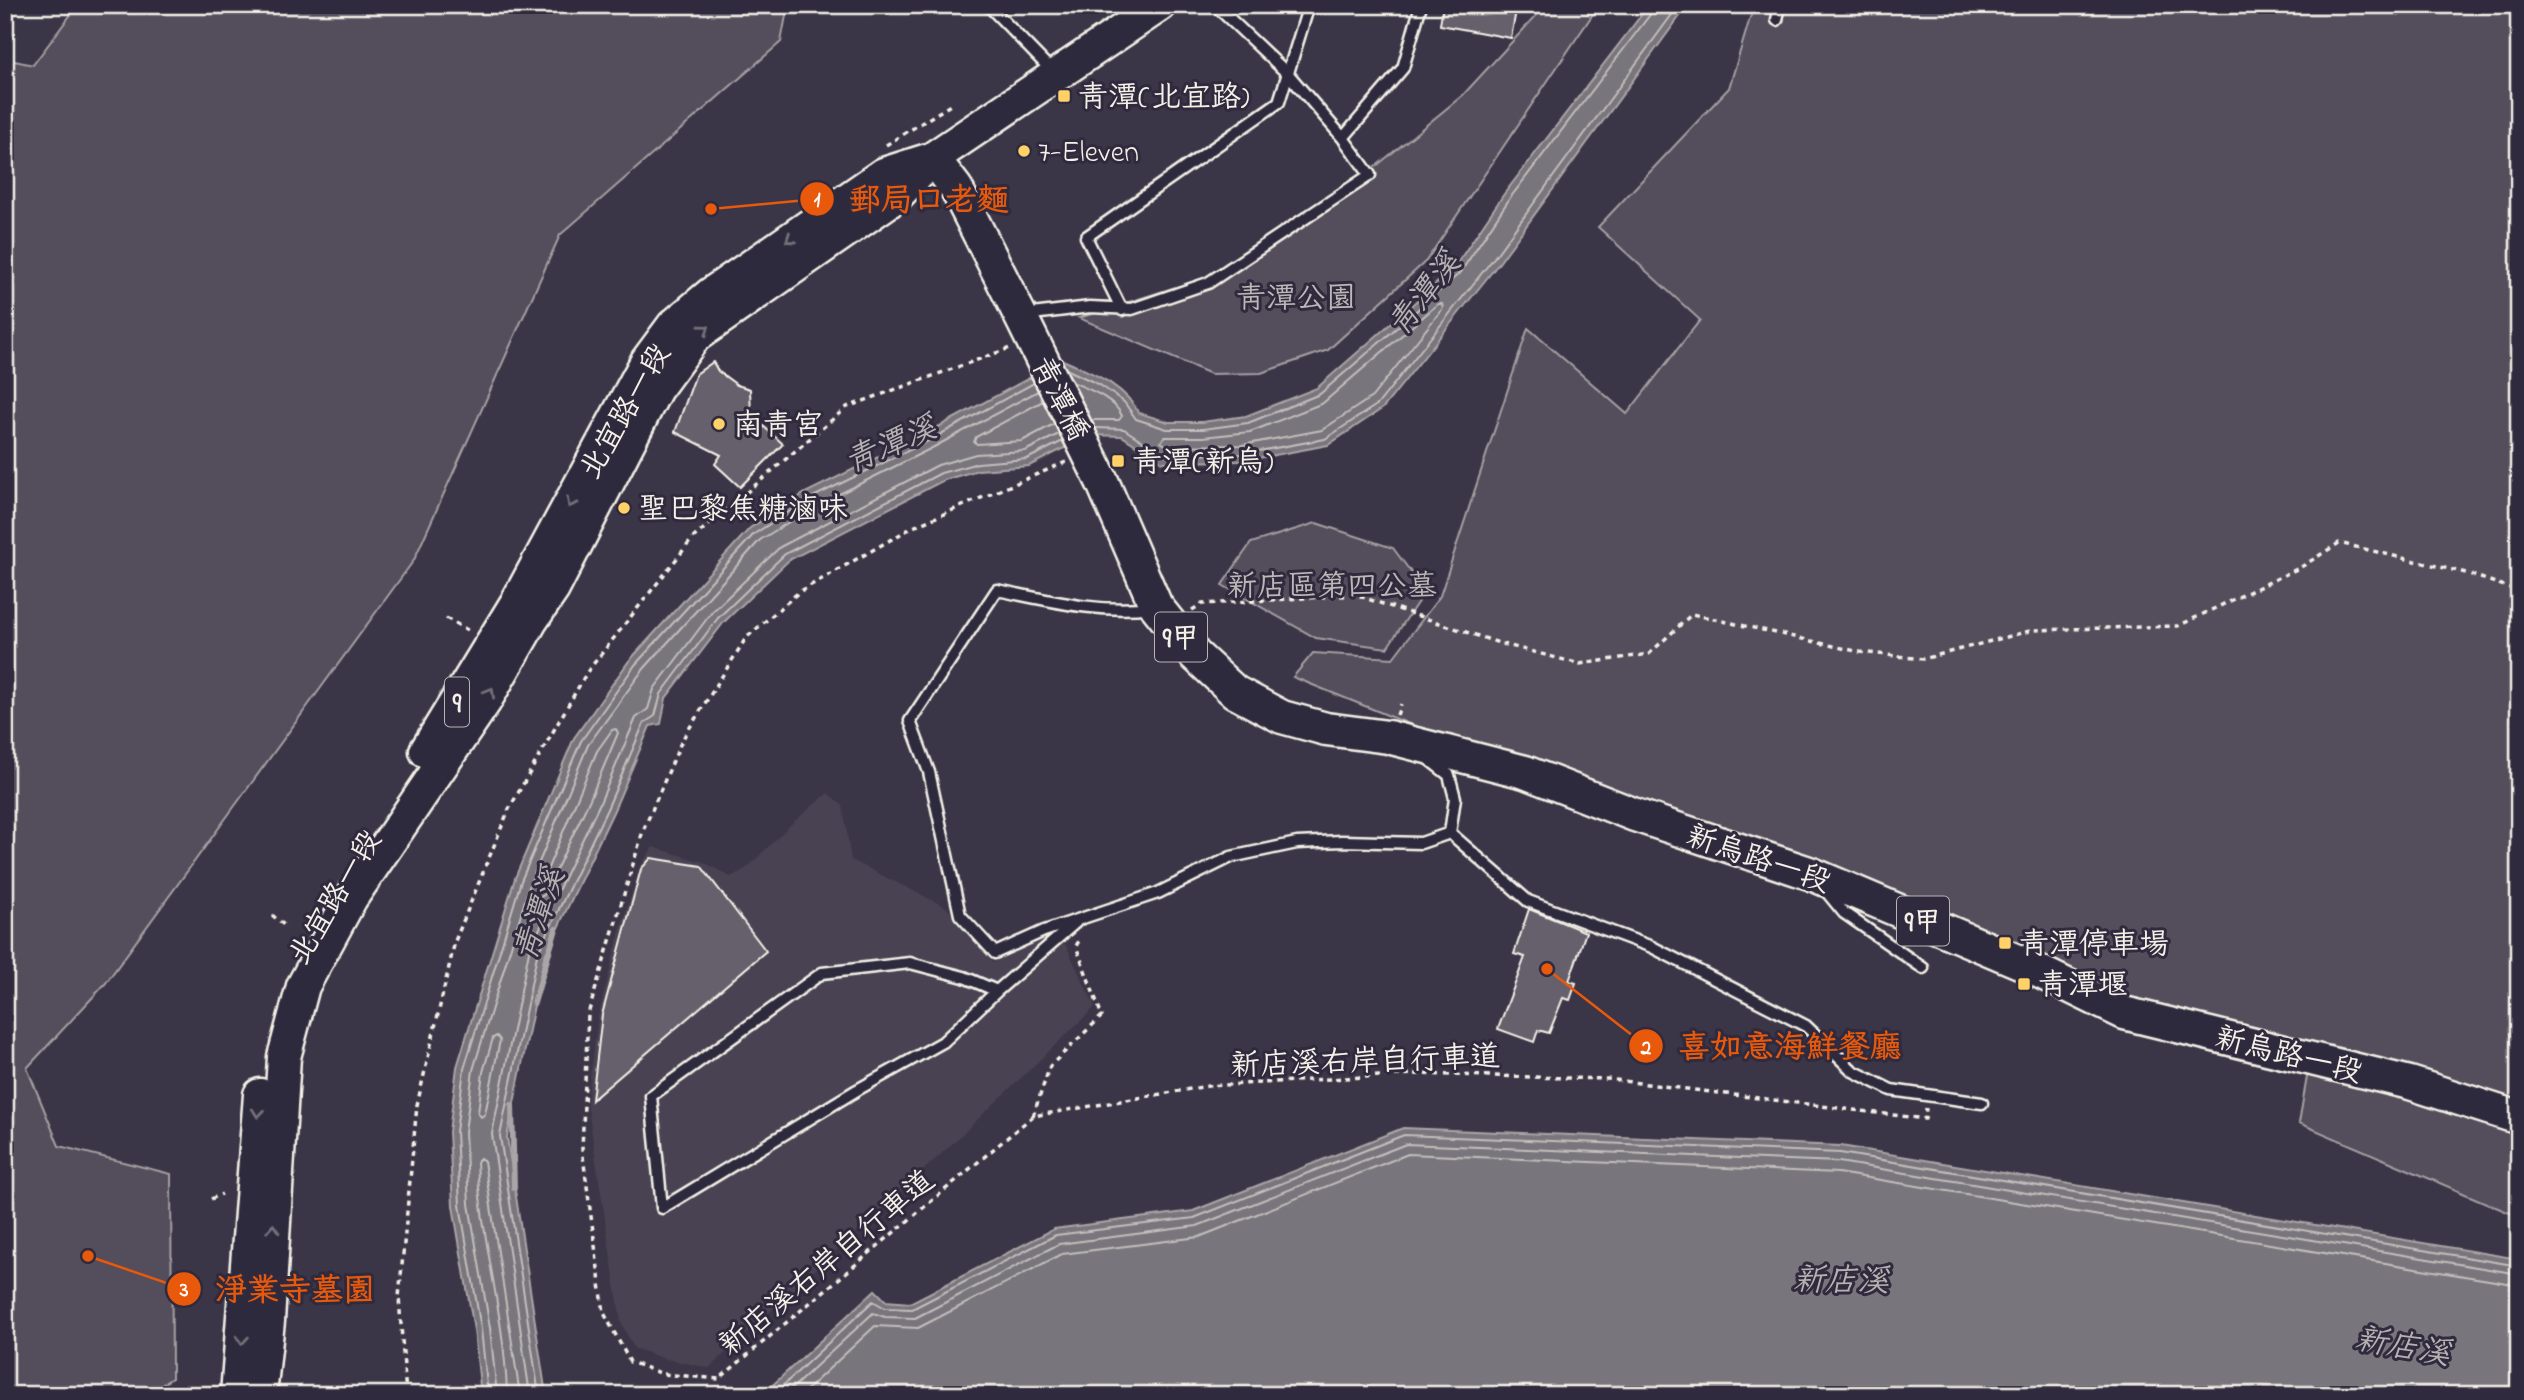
<svg xmlns="http://www.w3.org/2000/svg" width="2524" height="1400" viewBox="0 0 2524 1400" font-family="'Indie Flower','LXGW WenKai TC',sans-serif">
<style>
.built{fill:#484352}
.green{fill:#534e5c;stroke:#a4a0a2;stroke-width:2}
.water{fill:#78747b;stroke:#aaa6a7;stroke-width:2}
.lines{fill:none;stroke-linecap:round;stroke-linejoin:round}
.shore{stroke:#c2bfbc;stroke-width:2}
.stream{stroke:#aaa6a7;stroke-width:6}
.building{fill:#65616c;stroke:#f4f1e8;stroke-width:2}
.service-casing{stroke:#f4f1e8;stroke-width:15}
.primary-casing{stroke:#f4f1e8;stroke-width:37}
.path{stroke:#f4f1e8;stroke-width:3.5;stroke-dasharray:5 5;stroke-linecap:butt}
.service{stroke:#2f2a3d;stroke-width:10}
.primary{stroke:#2f2a3d;stroke-width:32}
.oneway{stroke:#747079}
.poi-dot{fill:#ffd166;stroke:#2f2a3d;stroke-width:2.5}
.labels{text-anchor:middle;stroke-width:6;stroke-linejoin:round;paint-order:stroke}
.shield{fill:#2f2a3d;stroke:#b9b5b5;stroke-width:2}
.shield-label{font-size:28px;font-weight:bold;fill:#f4f1e8}
.poi-label{font-size:30px;fill:#f4f1e8;stroke:#2f2a3d;text-anchor:start}
.park-label{font-size:30px;fill:#bcb8b7;stroke:#2f2a3d}
.street-label{font-size:30px;fill:#f4f1e8;stroke:#2f2a3d}
.water-label{font-size:32px;font-style:italic;fill:#b6b2b2;stroke:#2f2a3d}
.leader{fill:none;stroke:#e8590c;stroke-width:2.5}
.callout-dot{fill:#e8590c;stroke:#2f2a3d;stroke-width:2.5}
.mark-label{font-size:21px;text-anchor:middle;font-weight:bold;fill:#fff}
.callout-label{font-size:32px;text-anchor:middle;font-weight:bold;fill:#e8590c;stroke:#2f2a3d;stroke-width:6;stroke-linejoin:round;paint-order:stroke}
</style>
<rect width="100%" height="100%" fill="#3b3647"/>
<filter id="ink" filterUnits="userSpaceOnUse"><feTurbulence type="fractalNoise" baseFrequency=".0143" numOctaves="2"/><feDisplacementMap in="SourceGraphic" scale="14" xChannelSelector="R" yChannelSelector="G"/><feConvolveMatrix kernelMatrix="1 2 1 2 8 2 1 2 1" color-interpolation-filters="sRGB"/></filter>
<g filter="url(#ink)">
<path class="built" d="M828 793 843 806 851 860 946 907 993 963 1059 931 1095 1007 954 1142 709 1368 662 1358 634 1348 621 1322 587 1102 598 1017 619 934 640 867 653 847 703 862 731 877 747 868 789 826Z"/>
<path class="green" d="M78 5H788L781 42 560 235 414 560 105 984 27 1068 59 1146 171 1174 172 1378 145 1395H5V59L33 65Z
M1546 5H1599L1426 261 1328 350 1261 373 1211 374 1079 318 1226 271 1336 199 1463 95Z
M1754 5H2519V1217L2299 1123 2312 1048 2105 1005 1293 677 1313 653 1393 658 1440 596 1528 328 1627 414 1700 320 1598 227 1729 88Z
M1316 523 1393 548 1425 591 1387 648 1316 638 1222 585 1251 543Z"/>
<path class="water" d="M1649 5H1688L1499 263 1383 408 1328 445 1243 461 1162 462 1122 436 1090 435 1029 466 978 470 944 480 789 560 724 622 666 698 661 724 650 726 614 810 544 957 507 1137 546 1395H481L474 1330 453 1206 449 1132 457 1067 515 878 574 738 629 661 750 528 805 493 925 434 1063 360C1093 374 1122 383 1139 413L1168 422H1202L1246 416 1317 388 1454 268 1504 194Z
M1403 1128 1841 1146 2519 1259V1395H762L875 1290 886 1301 910 1303 1054 1229 1193 1211Z"/>
<g class="lines">
<path class="shore" d="M1438 304H1442L1443 308 1372 397 1322 430 1242 445 1167 446 1161 442 1164 437H1203L1250 432 1323 403Z
M1066 369 1100 385 1124 402 1136 419 1167 429H1203L1248 423 1320 394 1460 273 1510 198 1652 12 1654 5
M1072 382C1090 390 1114 398 1122 416L1119 420H1091
M1043 401 976 437 974 442 977 444 1022 441 1054 424
M1096 428 1124 429 1164 455 1242 454 1325 439 1378 404 1493 259 1679 5
M616 729 618 733 590 799 544 895 540 897 538 894 540 887 597 751 612 730Z
M497 1036 500 1040 485 1114 481 1117 478 1113 483 1072 493 1038Z
M488 1395 481 1329 460 1205 456 1132 464 1069 521 881 581 741 635 665 754 534 809 499 928 441 1034 383
M497 1395 490 1328 469 1204 465 1132 473 1070 530 884 588 745 642 671 760 540 813 507 932 448 1038 391
M507 1395C505 1316 481 1240 477 1162L480 1158 484 1161 520 1395
M530 1395 492 1134 529 951 600 803 636 718 648 709 654 689 712 612 780 547 938 465 976 454 1025 451 1059 434
M539 1395 500 1136 537 955 608 807 644 723 655 716 661 694 718 618 785 554 941 473 978 463 1027 459 1063 441
M773 1395 873 1301 885 1308 912 1309 1056 1235 1194 1218 1404 1135 1840 1153 2519 1266
M785 1395 873 1313 885 1317 915 1318 1059 1244 1197 1226 1406 1144 1839 1162 2519 1274
M801 1395 875 1326 918 1328 1062 1254 1199 1237 1408 1154 1838 1173 2519 1285"/>
<path class="stream" d="M534 1003 556 929
M512 1105 514 1188"/>
</g>
<path class="building" d="M1443 5H1517L1511 38 1440 25Z
M713 362 718 371 737 385 750 389 751 415 783 444 740 487 715 464 721 455 675 432 696 374Z
M651 858 701 866 766 951 592 1100 602 1015 641 869Z
M1529 909 1586 932 1569 981 1576 983 1570 1000 1563 998 1549 1033 1538 1030 1534 1042 1498 1029 1525 957 1514 954Z"/>
<g class="lines">
<defs>
<path id="service" d="M988 5 1053 72
M1777 20 1780 5
M1343 138 1403 68 1421 5
M1122 310 1086 237 1279 102 1309 5
M1024 315 1090 307 1132 309 1208 283 1370 175 1343 138 1288 74 1215 5
M1151 607C1098 614 1048 600 997 590L910 721 929 772 960 915 995 953 1044 931 1158 893 1231 857 1297 843 1342 841 1421 843 1450 833 1455 798 1449 775 1427 758
M1450 833 1528 901 1652 947 1806 1026 1853 1071 1891 1090 1982 1103
M1826 891 1844 913 1923 968
M997 991 964 977 910 963 822 973 651 1096 662 1208 857 1090 943 1042 997 991 1076 922"/>
<path id="primary" d="M933 158 956 188 1020 315 1102 481 1156 606 1195 655 1235 692 1282 717 1326 729 1388 737 1525 772 1635 815 1812 874 2022 963 2124 1013 2410 1083 2519 1118
M426 751 517 602 647 361 673 326 711 294 884 174 928 160
M237 1395 260 1095
M260 1395 268 1321 284 1057 303 986 351 898 485 701 531 621 553 589 656 389 695 336 896 196 933 158 1160 5"/>
</defs>
<use href="#service" class="service-casing"/>
<use href="#primary" class="primary-casing"/>
<path class="path" d="M886 145 952 104
M1066 462 913 527 799 592 746 638 682 740 643 831 588 1014 582 1149 604 1313 630 1362 663 1374 719 1379 1033 1116 1208 1086 1415 1074 1607 1079 1925 1119 1926 1108
M1192 610 1202 604 1356 595 1499 643 1580 664 1649 654 1692 614 1860 652 1923 659 2033 630 2178 626 2301 567 2339 543 2466 573 2519 591
M446 618 469 631
M1397 715 1401 704
M272 915 285 926
M1033 1116 1050 1066 1102 1016 1076 946 1080 939
M211 1199 222 1194
M406 1395 399 1297 417 1105 455 941 509 809 587 672 693 538 847 407 1010 348"/>
<use href="#service" class="service"/>
<use href="#primary" class="primary"/>
</g>
<defs><path id="oneway-chevron" d="M-2-3.5L2.5 0L-2 3.5" fill="none" stroke-width="1.6" stroke-linecap="round" stroke-linejoin="round" transform="scale(1.75)"/></defs>
<g class="oneway">
<use href="#oneway-chevron" transform="translate(790 239) rotate(145)"/>
<use href="#oneway-chevron" transform="translate(705 329) rotate(-36)"/>
<use href="#oneway-chevron" transform="translate(571 503) rotate(119)"/>
<use href="#oneway-chevron" transform="translate(490 692) rotate(-60)"/>
<use href="#oneway-chevron" transform="translate(258 1113) rotate(96)"/>
<use href="#oneway-chevron" transform="translate(273 1229) rotate(-87)"/>
<use href="#oneway-chevron" transform="translate(242 1340) rotate(95)"/>
</g>
</g>
<g class="poi-dot">
<rect x="1057" y="89" width="14" height="14" rx="3.5"/>
<circle cx="1024" cy="151" r="7"/>
<circle cx="719" cy="424" r="7"/>
<rect x="1111" y="454" width="14" height="14" rx="3.5"/>
<circle cx="624" cy="508" r="7"/>
<rect x="1998" y="936" width="14" height="14" rx="3.5"/>
<rect x="2017" y="977" width="14" height="14" rx="3.5"/>
</g>
<g class="labels">
<g class="shield">
<rect x="1155" y="612.5" width="52" height="49" rx="5"/>
<rect x="445" y="677.5" width="24" height="49" rx="5"/>
<rect x="1897" y="896.5" width="52" height="49" rx="5"/>
</g>
<g class="shield-label">
<text x="1181" y="647">9甲</text>
<text x="457" y="712">9</text>
<text x="1923" y="931">9甲</text>
</g>
<g class="poi-label">
<text x="1078" y="106">青潭(北宜路)</text>
<text x="1038" y="161">7-Eleven</text>
<text x="733" y="434">南青宮</text>
<text x="1132" y="471">青潭(新烏)</text>
<text x="638" y="518">聖巴黎焦糖滷味</text>
<text x="2019" y="953">青潭停車場</text>
<text x="2038" y="994">青潭堰</text>
</g>
<g class="park-label">
<text x="1296" y="307">青潭公園</text>
<text x="1332" y="595">新店區第四公墓</text>
</g>
<g class="street-label">
<text transform="translate(1061 398) rotate(63)" y="10">青潭橋</text>
<text transform="translate(624 411) rotate(-60)" y="10">北宜路一段</text>
<text transform="translate(1759 858) rotate(19)" y="10">新烏路一段</text>
<text transform="translate(334 897) rotate(-59)" y="10">北宜路一段</text>
<text transform="translate(2289 1054) rotate(14)" y="10">新烏路一段</text>
<text transform="translate(1365 1060) rotate(-2)" y="10">新店溪右岸自行車道</text>
<text transform="translate(826 1262) rotate(-40)" y="10">新店溪右岸自行車道</text>
</g>
<g class="water-label">
<text transform="translate(1423 293) rotate(-52)" y="11">青潭溪</text>
<text transform="translate(890 443) rotate(-23)" y="11">青潭溪</text>
<text transform="translate(538 914) rotate(-71)" y="11">青潭溪</text>
<text transform="translate(1841 1279) rotate(1)" y="11">新店溪</text>
<text transform="translate(2403 1345) rotate(10)" y="11">新店溪</text>
</g>
</g>
<path class="leader" d="M711 209L817 199M1547 969L1646 1046M88 1256L184 1289"/>
<g class="callout-dot">
<circle cx="711" cy="209" r="7"/>
<circle cx="1547" cy="969" r="7"/>
<circle cx="88" cy="1256" r="7"/>
<circle cx="817" cy="199" r="18"/>
<circle cx="1646" cy="1046" r="18"/>
<circle cx="184" cy="1289" r="18"/>
</g>
<g class="mark-label">
<text x="817" y="206">1</text>
<text x="1646" y="1054">2</text>
<text x="184" y="1296">3</text>
</g>
<g class="callout-label">
<text x="929" y="210">郵局口老麵</text>
<text x="1790" y="1057">喜如意海鮮餐廳</text>
<text x="295" y="1300">淨業寺墓園</text>
</g>
<rect width="2524" height="1400" fill="none" stroke="#2f2a3d" stroke-width="28"/>
<rect x="14" y="14" width="2496" height="1372" fill="none" stroke="#f4f1e8" stroke-width="2.5" filter="url(#ink)"/>
</svg>
